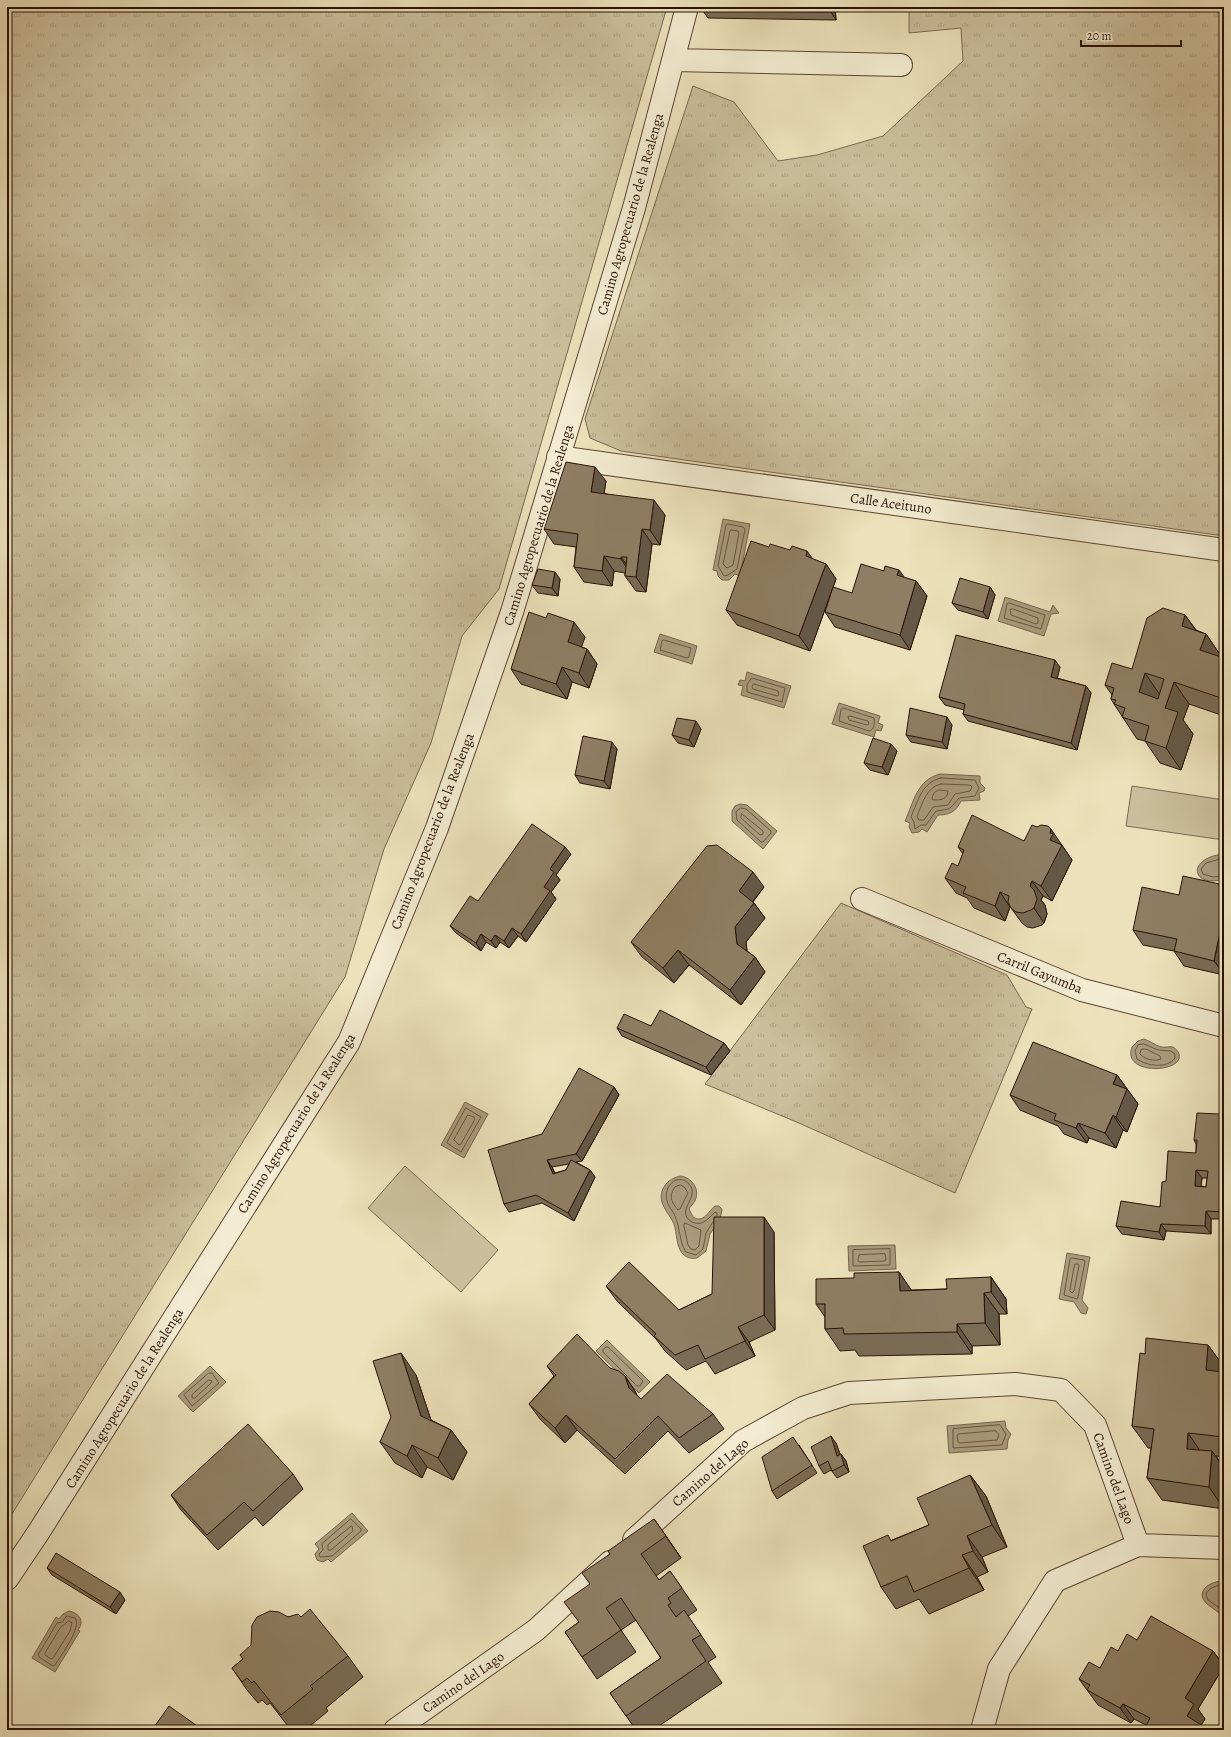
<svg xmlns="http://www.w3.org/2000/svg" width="1231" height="1737" viewBox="0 0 1231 1737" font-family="Alegreya,serif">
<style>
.grass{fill:url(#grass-tufts);stroke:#7a6852}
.garden{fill:#cbbe9c;stroke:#7a6852}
.water{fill:#aa9b7d;stroke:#77644e}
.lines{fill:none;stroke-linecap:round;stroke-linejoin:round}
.shore{stroke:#6a5642;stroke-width:1}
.minor-casing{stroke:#5a4634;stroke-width:24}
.minor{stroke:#f3ecd2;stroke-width:22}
.wall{fill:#7b6c56;stroke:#2a1207;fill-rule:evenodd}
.shaded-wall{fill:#645846;stroke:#2a1207}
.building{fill:#8f7e64;stroke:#2a1207;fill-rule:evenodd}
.labels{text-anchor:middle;stroke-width:3;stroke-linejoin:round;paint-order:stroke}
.street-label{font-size:14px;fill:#2a1207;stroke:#f3ecd2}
</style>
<defs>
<pattern id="grass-tufts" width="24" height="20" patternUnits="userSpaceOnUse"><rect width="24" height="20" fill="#cbbe9c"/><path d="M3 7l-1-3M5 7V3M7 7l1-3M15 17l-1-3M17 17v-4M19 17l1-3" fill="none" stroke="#aea285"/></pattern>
</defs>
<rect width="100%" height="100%" fill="#ece1ba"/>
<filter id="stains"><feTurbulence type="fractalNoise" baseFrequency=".005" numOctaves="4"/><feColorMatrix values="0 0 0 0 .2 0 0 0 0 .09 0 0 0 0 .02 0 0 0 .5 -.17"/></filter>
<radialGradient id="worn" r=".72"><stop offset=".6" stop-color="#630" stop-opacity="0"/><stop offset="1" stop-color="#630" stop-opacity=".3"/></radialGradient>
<path class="grass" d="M7 7H667L499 589 462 636 431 743 384 849 345 977 7 1522Z
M909 7H1224V536L621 451 590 438 585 419 693 86 734 102 778 161 817 155 883 136 963 61 961 28 909 33Z
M841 903 1007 975 1026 1007 1032 1009 955 1193 799 1123 705 1084Z"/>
<path class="garden" d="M1132 786 1224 800V840L1126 826Z
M405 1166 498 1250 461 1292 368 1208Z"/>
<path class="water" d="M723 519 750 524 740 576 735 574 729 580H722L718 576 717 571 713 570Z
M1005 597 1050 612 1053 605 1059 613 1051 614 1044 636 998 621Z
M660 634 697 646 692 664 654 652Z
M747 672 791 686 784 708 741 695 743 686 738 685 740 680 745 681Z
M839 703 880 716 878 723 883 725 881 731 876 730 874 737 832 724Z
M940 774 980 776V783L985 788 984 791 979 793 980 800 961 801C956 812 949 815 938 815L927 832 922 829 919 832 912 833 909 827 910 823 905 821C914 801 917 780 940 774Z
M740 804 747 805 777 831 763 849 732 821V811L735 806Z
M1224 854V879C1192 889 1185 858 1224 854Z
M1144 1039C1150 1041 1155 1045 1161 1047 1165 1048 1169 1046 1173 1047 1176 1049 1178 1051 1179 1054 1185 1073 1121 1076 1132 1047L1138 1041Z
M465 1102 488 1114 464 1158 441 1145Z
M681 1176C691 1178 699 1187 696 1198 695 1203 691 1205 689 1209L693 1217C704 1224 708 1211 715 1206H719L722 1209 720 1220 710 1234 706 1251 697 1258C692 1259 687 1258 683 1254 676 1247 677 1233 674 1224 671 1217 666 1212 663 1205 657 1191 667 1178 681 1176Z
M895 1245 896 1269 849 1271 848 1246Z
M1067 1253 1090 1257 1082 1300 1088 1308 1086 1314 1081 1313 1074 1302 1059 1299Z
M607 1340 650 1382 639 1393 596 1351Z
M210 1366 226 1382 193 1412 178 1396Z
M1005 1421 1006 1428 1011 1434 1008 1440 1007 1449 949 1453 947 1426Z
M352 1513 368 1531 331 1562 328 1559 323 1562 317 1560 315 1554 319 1549 315 1544Z
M1224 1581V1619C1219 1609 1203 1606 1202 1595 1203 1585 1215 1581 1224 1581Z
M69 1611C79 1613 85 1621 78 1630L80 1631 55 1672 32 1658 56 1617 59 1619 63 1614Z"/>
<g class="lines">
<path class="shore" d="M728 524 743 527 745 529 737 569 728 575 724 576 718 566 726 525Z
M732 530 738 531 739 533 733 565 727 568 723 564 730 531Z
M1009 603 1045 615 1041 629 1004 618 1007 604Z
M1013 609 1038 618V623L1036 624 1011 615 1010 610Z
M664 640 691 648 689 657 687 658 660 650 662 641Z
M752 678 785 688 782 702 747 692V685Z
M754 684 778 691 779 695 777 696 753 689 752 687Z
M843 708 874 718C875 723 874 730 869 731L839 721 841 710Z
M850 716 868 721 869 724 867 725 849 720 848 717Z
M941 778 975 780 979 788 975 796 959 798C949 810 951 809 936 811L926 825H921L915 829 914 822 911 817C918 801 922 782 941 778Z
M941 784 970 785 972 787 970 791 955 794 948 805 933 807 924 820H919L917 816C923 803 926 787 941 784Z
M939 790 948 791C947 800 941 800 933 800L932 798 934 793Z
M741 808 746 809 771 831V833L763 842H761L737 820 736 812Z
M742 814 763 831V834L760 835 741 818Z
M1224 858 1206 863 1201 869 1203 874 1213 877 1224 876
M1144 1044 1158 1050 1171 1051 1175 1054V1058C1167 1069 1147 1066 1137 1059L1135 1051 1138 1045Z
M1142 1049H1146L1160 1056 1161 1059C1154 1062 1144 1059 1140 1054Z
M466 1108 481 1117 461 1152 447 1143Z
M468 1115 474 1117 475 1119 461 1144 459 1145 454 1140Z
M681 1185 685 1188 688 1193 680 1209 678 1210C672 1203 668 1196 675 1187Z
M713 1222 706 1233 703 1249 696 1255 686 1252C678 1241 681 1222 671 1209 658 1192 675 1170 689 1184 701 1197 674 1211 692 1222 702 1227 709 1218 715 1212L717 1213V1216
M685 1223 701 1230 699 1246 695 1250 691 1249 688 1245 684 1226Z
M890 1249V1265L853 1266V1250Z
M885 1254 886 1259 885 1261 859 1262 858 1260 859 1255Z
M1072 1258 1084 1260 1085 1262 1078 1297 1077 1299 1064 1295 1070 1259Z
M1075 1264H1078L1079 1266 1074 1291 1072 1293 1070 1291Z
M606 1347H608L643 1381 640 1386H637L603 1352V1350Z
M209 1373H212L219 1383 192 1406 184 1395Z
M209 1380 212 1381 211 1383 195 1398H192V1395Z
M1000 1425 1006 1434 1002 1445 953 1448V1429Z
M996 1431 999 1435 997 1440 960 1443 958 1442 957 1435 959 1434Z
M351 1519 361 1529V1531L332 1556 320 1557 319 1554 323 1550 322 1544Z
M352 1526 353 1531 331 1550H328V1545Z
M1224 1584C1217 1586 1208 1587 1206 1595L1208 1600 1224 1611
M67 1616 75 1618C82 1628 61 1655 55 1665L53 1666 39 1657 38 1655 57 1623 62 1622Z
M69 1621 72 1623 70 1631 53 1658 51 1659 45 1655V1653L60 1628Z"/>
<defs>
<path id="minor" d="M674 60 901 65
M558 457 1224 550
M862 899 1082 990 1224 1026
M634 1540 743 1441 803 1408 849 1393 1015 1384 1061 1390 1095 1425 1138 1545
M7 1579 38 1533 349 1042 437 828 512 612 634 208 687 7
M395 1730 536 1630 610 1562
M982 1730 999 1669 1055 1581 1138 1545 1224 1548"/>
</defs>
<use href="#minor" class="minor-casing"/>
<use href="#minor" class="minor"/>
</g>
<path class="wall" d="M835 7 836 20 708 18 703 11Z
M606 481 604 493 665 515 660 545 652 544 646 592 636 591 625 576V573L614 571 612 586 584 582 574 567 576 547 554 544 544 529Z
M769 547 812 559 826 564 836 579 810 651 737 625 726 610Z
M905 578 916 581 927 596 910 650 835 627 825 612 852 593Z
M560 579 558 596 538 593 532 585Z
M990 587 995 595 988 619 958 610 952 603Z
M1185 615 1196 630 1206 634 1221 656V657L1224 658V716L1189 704 1183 720 1193 734 1181 770 1160 763 1145 741 1137 739 1114 704 1111 699 1112 695 1105 685 1132 669Z
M585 637 581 647 587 649 597 664 589 688 572 682 567 699 521 684 511 669Z
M1060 667 1057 678 1086 686 1091 693 1077 750 968 721 963 714 964 710 945 705 939 697Z
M952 725 947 749 911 742 906 735Z
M701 729 694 747 678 743 672 735Z
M617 749 610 789 580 783 575 775Z
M897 751 888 775 870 770 864 763Z
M1024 841 1061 844 1072 860 1052 901 1043 896 1041 900 1045 905 1047 914 1044 923 1042 925 1033 928 1027 927 1022 923 1011 908 1010 907 1005 921 974 908 967 898 956 893 945 878 958 866 963 854 958 847Z
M571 854 556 875 560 880 551 892 556 899 526 942 518 936 509 948 500 942 496 948 486 942 481 951 456 933 450 926 478 901Z
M1224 885V975L1184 966 1174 951 1143 945 1133 930 1179 895Z
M764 887 753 902 754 903 765 918 746 942 747 951 755 957 765 972 741 1005 689 965 674 983 642 957 631 942Z
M651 1026 724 1043 730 1051 711 1075 622 1036 617 1028Z
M1117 1075 1138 1104 1127 1132 1123 1130 1116 1148 1089 1138 1087 1143 1064 1134 1058 1126 1020 1110 1010 1095Z
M614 1087 619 1095 582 1161 576 1162 590 1170 595 1177 574 1221 542 1203 509 1212 504 1204 542 1134ZM569 1164 566 1170 555 1173 552 1167Z
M1224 1111V1219H1211V1234L1166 1231 1164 1240 1122 1234 1116 1226 1160 1207 1166 1181 1196 1153V1144L1194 1140ZM1202 1178H1207L1206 1187 1201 1186Z
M774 1232 775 1330 749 1342 755 1356 715 1374 706 1361 686 1370 665 1351 656 1339 617 1301 606 1286 679 1310 712 1294Z
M899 1272 911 1290 947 1289 991 1277 1006 1299 1007 1314H999L1000 1345 972 1346V1354L859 1356 855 1350 840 1351 825 1329V1317L816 1304 854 1278Z
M1208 1345 1224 1367 1223 1372H1224V1457L1216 1456 1224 1468V1509L1162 1500 1147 1478 1151 1448H1148L1132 1426 1145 1354Z
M547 1366 610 1368 625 1376 635 1391 637 1395 641 1399 713 1414 724 1429 689 1453 668 1431 625 1474 577 1430 565 1443 540 1419 529 1404 554 1376Z
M416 1375 431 1420 451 1430 467 1452 453 1480 427 1467 422 1478 395 1463 380 1442Z
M836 1443 840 1454H841L846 1461 849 1472 837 1478 831 1470 824 1474 819 1466Z
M799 1445 817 1473 777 1499 772 1491Z
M293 1474 303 1489 263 1526 255 1517 218 1550 181 1510 171 1495Z
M970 1475 986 1496 1007 1547 982 1557 988 1572 977 1577 984 1590 929 1614 919 1599 896 1609 881 1587 892 1540 929 1525Z
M654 1519 681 1558 656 1576 659 1580 670 1571 697 1610 688 1616 716 1657 708 1662 722 1683 653 1730H636L610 1693 661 1658 636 1620 621 1630 636 1652 597 1679 565 1632 579 1622 590 1584 610 1554Z
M47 1568 125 1600 116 1614 52 1575Z
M288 1617H301L348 1656 363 1677 326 1708 328 1711 305 1730H291L270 1703 267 1705 262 1700 258 1703 247 1690 232 1668 243 1659 251 1645Z
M1137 1640 1213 1651 1224 1666 1198 1709 1205 1719 1201 1725 1206 1728 1208 1730H1144L1146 1725 1134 1719 1131 1723 1098 1705 1079 1679 1100 1668 1118 1651Z"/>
<path class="shaded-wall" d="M830 7H835L836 20 831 12Z
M595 467 606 481 602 507 591 492Z
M654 500 665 515 660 545 650 530Z
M642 529 652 544 646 592 636 577Z
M807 551 818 566 806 556Z
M604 556 614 571 612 586 602 571Z
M621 557 632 572 631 574 621 559Z
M826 564 836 579 810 651 799 636Z
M899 570 910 585 897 575Z
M555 572 560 579 558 596 552 588Z
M916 581 927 596 910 650 900 635Z
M990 587 995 595 988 619 983 612Z
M1185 615 1201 637 1182 626Z
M574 622 585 637 578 657 568 642Z
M1206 634 1221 656 1216 672 1200 650Z
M587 649 597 664 589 688 579 673Z
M1055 660 1060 667 1056 684 1051 677Z
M562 667 572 682 567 699 556 684Z
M1145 673 1160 695 1154 714 1139 692Z
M1174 682 1189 704 1183 720 1193 734 1181 770 1166 748 1165 708Z
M1086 686 1091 693 1077 750 1071 743Z
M947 717 952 725 947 749 942 742Z
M696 721 701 729 694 747 689 740Z
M612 742 617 749 610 789 604 781Z
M891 744 897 751 888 775 882 767Z
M1051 829 1072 860 1052 901 1041 886 1050 840V833Z
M565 847 571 854 556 875 560 880 551 892 556 899 526 942 521 934 544 887 550 869Z
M753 872 764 887 749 906 739 891Z
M1032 881 1043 896 1041 900 1045 905 1047 914 1044 923 1034 908 1030 886Z
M1000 892 1010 907 1005 921 995 906Z
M754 903 765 918 746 942 748 959 737 944 735 927Z
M1224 913V974L1214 961Z
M512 928 518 936 509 948 504 941Z
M481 934 486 942 481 951 476 943Z
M495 935 500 942 496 948 491 941Z
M678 950 689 965 674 983 663 968Z
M755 957 765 972 741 1005 730 990Z
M724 1043 730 1051 711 1075 706 1067Z
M1117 1075 1138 1104 1127 1132 1116 1117 1113 1084Z
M614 1087 619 1095 582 1161 576 1154Z
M1113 1115 1123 1130 1116 1148 1105 1133Z
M1078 1123 1089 1138 1087 1143 1076 1128Z
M547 1160 552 1167 558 1181 553 1174Z
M590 1170 595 1177 574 1221 568 1213Z
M1196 1170 1202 1178 1200 1194 1195 1186Z
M1206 1211 1211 1219V1234L1205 1226Z
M764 1217 774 1232 775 1330 764 1315Z
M1161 1224 1166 1231 1164 1240 1159 1232Z
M899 1272 914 1294 900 1291Z
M991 1277 1006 1299 1007 1314 991 1292Z
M984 1293 999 1314 1000 1345 985 1323Z
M957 1324 972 1346V1354L957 1332Z
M738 1327 749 1342 755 1356 745 1341Z
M1208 1345 1224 1367 1221 1392 1206 1370Z
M401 1353 416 1375 437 1438 421 1416Z
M625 1376 635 1391 640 1403 629 1388Z
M566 1415 577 1430 565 1443 555 1428Z
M451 1430 467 1452 453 1480 438 1458Z
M1188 1433 1203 1455 1187 1449Z
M831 1436 836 1443 843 1463 837 1456Z
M412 1445 427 1467 422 1478 407 1456Z
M1212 1451 1224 1468V1509L1209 1487Z
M841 1454 846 1461 849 1472 844 1465Z
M970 1475 986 1496 1007 1547 992 1525Z
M654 1519 681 1558 666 1536Z
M967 1536 982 1557 988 1572 973 1551Z
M962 1555 977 1577 984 1590 969 1568Z
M120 1592 125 1600 116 1614 110 1607Z
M1213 1651 1224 1666 1198 1709 1205 1719 1198 1730 1187 1716 1185 1698Z
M1123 1704 1134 1719 1131 1723 1120 1708Z"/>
<path class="building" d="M704 7H830L831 12 703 11Z
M566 462 595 467 591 492 654 500 650 530 642 529 636 577 625 576 627 557H621V559L604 556 602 571 574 567 578 534 544 529Z
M751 541 769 547 770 544 790 550 792 546 807 551 806 556 826 564 799 636 726 610Z
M861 564 884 571 885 566 899 570 897 575 916 581 900 635 825 612 833 587 852 593Z
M538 569 555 572 552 588 532 585Z
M960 578 990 587 983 612 952 603Z
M1163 608 1185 615 1182 626 1206 634 1200 650 1224 658V699L1174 682 1165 708 1178 712 1166 748 1145 741 1149 726 1122 717 1125 708 1114 704 1116 700 1111 699 1114 688 1105 685 1112 663 1132 669 1147 618ZM1145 673 1164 679 1158 699 1139 692Z
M529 612 546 618 548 613 574 622 568 642 587 649 579 673 562 667 556 684 511 669Z
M956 635 1055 660 1051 677 1086 686 1071 743 963 714 965 704 939 697Z
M910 708 947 717 942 742 906 735Z
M677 718 696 721 689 740 672 735Z
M583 736 612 742 604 781 575 775Z
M873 738 891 744 882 767 864 763Z
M972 815 1024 841 1032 825 1037 827 1041 825 1048 826 1051 829 1050 833 1053 834 1050 840 1062 845 1041 886 1032 881 1030 886 1034 890 1037 899 1034 908 1031 910 1023 913 1016 912 1011 908 1008 902 1009 896 1000 892 995 906 963 893 966 887 945 878 952 863 958 866 964 850 958 847Z
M532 824 565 847 550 869 554 872 544 887 550 891 521 934 512 928 504 941 495 935 491 941 481 934 476 943 450 926 470 896 478 901Z
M717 845 753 872 739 891 754 903 735 927 737 944 755 957 730 990 678 950 663 968 631 942 707 846Z
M1183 876 1224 885V913L1214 961 1174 951 1177 939 1133 930 1142 887 1179 895Z
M660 1010 724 1043 706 1067 617 1028 624 1014 651 1026Z
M1033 1042 1117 1075 1113 1084 1127 1089 1116 1117 1113 1115 1105 1133 1078 1123 1076 1128 1054 1120 1056 1114 1010 1095Z
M579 1068 614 1087 576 1154 547 1160 553 1174 566 1170 571 1160 590 1170 568 1213 536 1195 504 1204 488 1150 542 1134Z
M1220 1110 1224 1111V1212L1206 1211 1205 1226 1161 1224 1159 1232 1116 1226 1121 1201 1160 1207 1162 1182 1166 1181 1168 1151 1196 1153 1197 1140H1194L1197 1113 1220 1114ZM1196 1170 1208 1171 1206 1187 1195 1186Z
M714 1217H764V1315L738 1327 745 1341 705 1359 698 1345 675 1355 654 1336 656 1334 606 1286 629 1262 679 1310 712 1294Z
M899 1272 900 1291 947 1289 946 1279 991 1277V1292L984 1293 985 1323 957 1324V1332L844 1334 843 1328 825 1329V1304H816V1279L854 1278V1273Z
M577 1334 610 1368 619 1371 625 1376 629 1388 641 1399 667 1374 713 1414 679 1438 658 1416 615 1459 566 1415 555 1428 529 1404 556 1375 547 1366Z
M1146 1338 1208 1345 1206 1370 1224 1372V1437L1188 1433 1187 1449 1212 1451 1209 1487 1147 1478 1154 1429 1132 1426 1140 1353 1145 1354Z
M401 1353 421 1416 451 1430 438 1458 412 1445 407 1456 380 1442 391 1417 373 1361Z
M248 1424 293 1474 253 1511 244 1502 207 1535 171 1495Z
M831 1436 837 1456 841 1454 844 1465 832 1471 828 1461 819 1466 811 1447Z
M793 1437 812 1465 772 1491 762 1457Z
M970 1475 992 1525 967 1536 973 1551 962 1555 969 1568 914 1592 907 1576 881 1587 863 1546 888 1535 891 1541 929 1525 917 1498Z
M654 1519 666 1536 641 1554 659 1580 670 1571 682 1588 668 1598 671 1603 668 1605 676 1617 684 1610 701 1635 692 1640 706 1661 626 1716 610 1693 661 1658 621 1598 606 1608 621 1630 582 1657 565 1632 579 1622 564 1602 590 1584 582 1573 610 1554 608 1551Z
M56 1553 120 1592 110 1607 47 1568Z
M310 1609 348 1656 310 1686 313 1689 281 1715 254 1681 252 1683 247 1678 242 1682 232 1668 243 1659 240 1655 251 1645 252 1625 257 1617 270 1611 279 1612 288 1617 298 1614 301 1617Z
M1151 1616 1213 1651 1185 1698 1194 1704 1187 1716 1206 1728 1205 1730H1144L1150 1718 1123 1704 1120 1708 1087 1690 1090 1685 1079 1679 1089 1662 1100 1668 1111 1647 1118 1651 1127 1634 1137 1640Z
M169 1706 200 1728 198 1730H152Z"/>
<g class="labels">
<g class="street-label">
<text transform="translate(630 214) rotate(-74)" y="5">Camino Agropecuario de la Realenga</text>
<text transform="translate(891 503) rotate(8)" y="5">Calle Aceituno</text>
<text transform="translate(538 525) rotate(-73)" y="5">Camino Agropecuario de la Realenga</text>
<text transform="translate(432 831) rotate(-69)" y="5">Camino Agropecuario de la Realenga</text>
<text transform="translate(1040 972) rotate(22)" y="5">Carril Gayumba</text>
<text transform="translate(296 1123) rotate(-58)" y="5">Camino Agropecuario de la Realenga</text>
<text transform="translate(124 1398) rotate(-58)" y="5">Camino Agropecuario de la Realenga</text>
<text transform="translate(710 1472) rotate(-41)" y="5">Camino del Lago</text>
<text transform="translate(1114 1478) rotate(70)" y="5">Camino del Lago</text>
<text transform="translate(463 1682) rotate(-35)" y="5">Camino del Lago</text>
</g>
</g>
<rect width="1231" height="1737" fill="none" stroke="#ece1ba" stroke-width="24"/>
<rect x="8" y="8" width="1215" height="1721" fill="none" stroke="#2a1207" stroke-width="2"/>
<rect x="12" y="12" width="1207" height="1713" fill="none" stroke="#2a1207"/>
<path d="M1081 40v6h100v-6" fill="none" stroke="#2a1207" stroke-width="2"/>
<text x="1087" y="40" font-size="12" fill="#2a1207" stroke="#f3ecd2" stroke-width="3" paint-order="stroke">20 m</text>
<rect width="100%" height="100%" filter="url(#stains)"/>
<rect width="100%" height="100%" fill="url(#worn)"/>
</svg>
